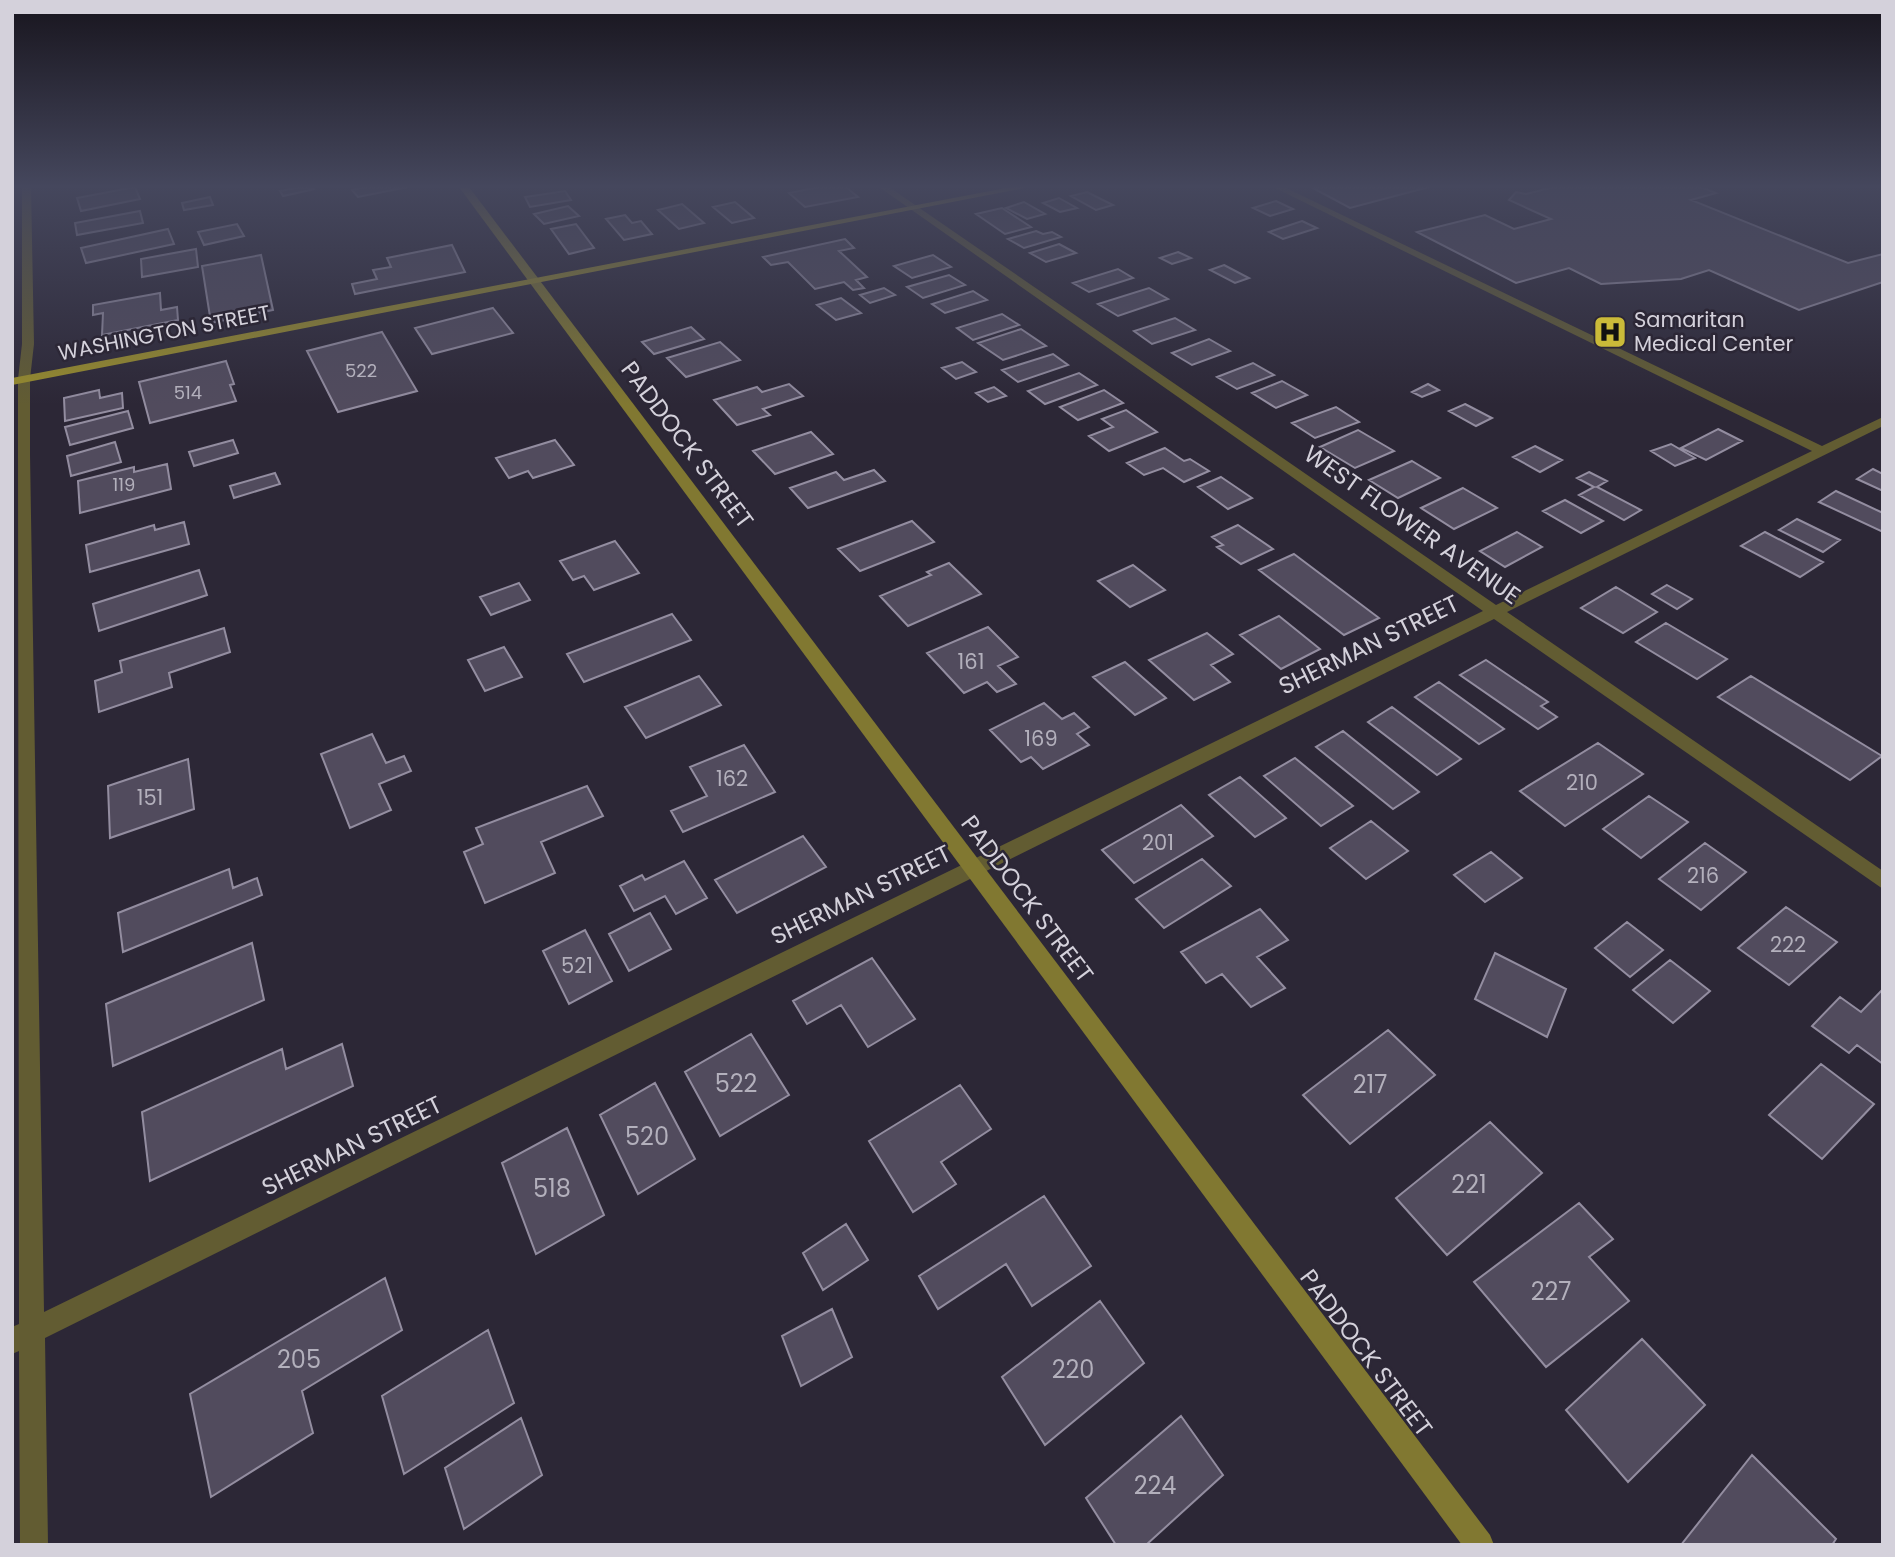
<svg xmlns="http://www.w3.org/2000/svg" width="1895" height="1557" viewBox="0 0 1895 1557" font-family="Poppins,sans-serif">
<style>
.building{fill:#514b5d;stroke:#938da0;stroke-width:2}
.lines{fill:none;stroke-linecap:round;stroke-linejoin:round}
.street{fill:#625c32;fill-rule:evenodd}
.secondary{fill:#817831;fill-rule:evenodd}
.primary{fill:#998d2c;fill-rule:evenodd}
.labels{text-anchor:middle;stroke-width:5;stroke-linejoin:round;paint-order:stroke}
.far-number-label{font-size:18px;fill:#b3b0bc}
.far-poi-label{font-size:21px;fill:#d4d1db;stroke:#2c2736;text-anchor:start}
.far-street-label{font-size:21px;fill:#d4d1db;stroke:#2c2736}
.number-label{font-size:21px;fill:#b3b0bc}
.street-label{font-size:24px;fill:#d4d1db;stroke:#2c2736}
.near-number-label{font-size:24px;fill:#b3b0bc}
</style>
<rect width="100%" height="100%" fill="#2c2736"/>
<path class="building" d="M135 187 140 199 81 211 77 198Z
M301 187 315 189 283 196 280 191Z
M365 187H408L358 197 352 190Z
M819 187H846L858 197 805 207 789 193Z
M1311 187H1429L1350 208Z
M1554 187H1701L1716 193 1691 200 1848 263 1883 254V282L1799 310 1709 270 1681 279 1601 284 1569 268 1516 283 1417 232 1485 215 1514 229 1551 219 1509 200 1516 192 1526 194Z
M565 191 571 200 530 207 525 197Z
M1087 192 1113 205 1096 210 1071 196Z
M210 197 213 205 184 210 182 203Z
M1059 198 1077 208 1060 212 1043 203Z
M1276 201 1293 209 1270 216 1253 208Z
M735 202 754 218 732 223 713 207Z
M1024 202 1045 214 1027 219 1006 208Z
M682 204 704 223 679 229 658 210Z
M568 206 579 216 544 224 534 214Z
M1002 208 1031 227 1005 234 976 214Z
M140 211 143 223 77 235 75 223Z
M625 215 632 223 641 221 652 234 624 240 606 219Z
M1302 221 1317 228 1283 239 1269 232Z
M237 224 244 236 204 245 198 232Z
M576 224 594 248 569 254 551 229Z
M168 229 174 244 86 263 81 248Z
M1036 231 1043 234 1052 232 1061 237 1024 248 1008 239Z
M845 239 854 248 839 251 867 277 856 280 864 288 853 290 844 282 815 289 788 262 771 265 763 257Z
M1059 244 1076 253 1046 262 1030 253Z
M452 245 465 272 355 294 352 284 377 279 373 270 391 267 387 258Z
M196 249 198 267 142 277 141 259Z
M1178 252 1191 258 1172 264 1160 258Z
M261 255 273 310 211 323 202 266Z
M933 255 951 267 912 278 894 266Z
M1224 265 1249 278 1235 283 1210 270Z
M1118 269 1133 278 1089 292 1073 283Z
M949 275 965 285 923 298 907 287Z
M884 288 895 295 870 303 860 295Z
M1149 288 1168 299 1118 316 1098 304Z
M973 291 987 300 945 313 932 304Z
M160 293 161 310 177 307 178 320 102 335 103 313 93 315V305Z
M841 298 861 313 836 320 817 305Z
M493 308 513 333 432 354 415 328Z
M1002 314 1019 325 973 340 957 328Z
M1175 318 1195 330 1152 344 1134 331Z
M691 327 704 339 654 354 642 342Z
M1021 329 1046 346 1003 360 978 343Z
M382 332 417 391 338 412 307 351Z
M1209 339 1230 351 1192 365 1172 353Z
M720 342 740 360 686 377 667 358Z
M1053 354 1068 365 1018 382 1002 370Z
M226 361 234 384 230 385 236 401 150 423 139 382Z
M962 362 976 372 956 379 942 368Z
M1253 363 1274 375 1237 389 1217 377Z
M1079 373 1097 385 1045 404 1028 391Z
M1282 381 1307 395 1276 408 1252 393Z
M789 384 803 396 763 409 770 415 737 425 714 400 757 387 762 392Z
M1428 384 1439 390 1422 397 1412 392Z
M994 387 1006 396 988 402 976 393Z
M99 390 100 398 122 393 123 408 65 421 64 398Z
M1104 390 1123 403 1078 420 1060 407Z
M1465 404 1492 418 1476 426 1449 411Z
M1336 407 1359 422 1315 438 1292 423Z
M1126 410 1157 432 1109 451 1089 436 1113 427 1102 419Z
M128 411 133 428 70 445 65 427Z
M1718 429 1742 441 1706 460 1681 448Z
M1358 430 1394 451 1355 468 1320 447Z
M811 432 833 454 775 474 753 451Z
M233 440 238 453 194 466 189 452Z
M555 440 574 465 533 478 528 471 509 478 496 458Z
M115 442 121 462 71 476 67 456Z
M1671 444 1695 458 1675 466 1651 451Z
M1535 446 1562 460 1540 472 1513 457Z
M1165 448 1184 461 1190 459 1209 471 1184 482 1163 468 1144 475 1127 463Z
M1412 461 1440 478 1398 498 1369 480Z
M167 464 171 489 80 513 78 481 134 467V472Z
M1873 469 1883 474V491L1857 479Z
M874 470 885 481 808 508 790 488 836 472 844 480Z
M1589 472 1607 481 1597 487 1641 510 1624 520 1579 495 1594 487 1577 478Z
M275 473 280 484 234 498 230 486Z
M1221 477 1252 498 1228 509 1198 487Z
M1463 488 1497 508 1454 529 1421 508Z
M1836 491 1883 513V532L1819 502Z
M1565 500 1603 521 1581 533 1543 511Z
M1797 519 1840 540 1823 552 1779 530Z
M912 521 934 542 860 571 838 549Z
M184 522 189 544 90 572 86 545 154 525 155 530Z
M1238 525 1273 549 1241 564 1217 547 1223 545 1212 537Z
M1517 532 1542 547 1505 567 1480 551Z
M1765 532 1823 562 1800 577 1741 546Z
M615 541 639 573 594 590 584 576 573 580 560 561Z
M1294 554 1379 618 1344 635 1259 570Z
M949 563 981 594 908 626 880 596 931 575 927 572Z
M1133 565 1165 590 1130 607 1098 581Z
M199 570 207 595 99 631 93 604Z
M519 583 530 600 491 615 480 597Z
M1667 585 1692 599 1677 609 1652 594Z
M1616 587 1657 612 1623 633 1581 608Z
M672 614 691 640 584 682 567 654Z
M1279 616 1320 649 1281 669 1240 635Z
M1666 623 1727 659 1697 679 1636 642Z
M988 627 1018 657 998 666 1016 684 997 692 987 682 964 693 927 653Z
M224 628 230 652 169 673 172 687 99 712 95 681 122 672 120 661Z
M1207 633 1233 654 1211 665 1230 682 1194 700 1149 660Z
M504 647 522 677 485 691 468 660Z
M1486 660 1548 702 1541 706 1557 717 1538 729 1460 675Z
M1125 662 1166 698 1135 715 1093 677Z
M699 676 721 705 646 738 625 707Z
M1751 676 1882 756 1850 780 1718 697Z
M1439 682 1504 729 1479 744 1415 697Z
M1044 703 1062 719 1074 713 1089 727 1077 734 1089 745 1043 769 1031 757 1021 762 990 730Z
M1392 707 1461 759 1437 775 1368 722Z
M1343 731 1419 792 1393 809 1316 747Z
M372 734 386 763 404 756 411 771 379 784 391 810 350 828 321 754Z
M1598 743 1643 774 1565 826 1520 791Z
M744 745 775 792 683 832 671 811 707 796 690 767Z
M1295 758 1353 806 1321 826 1264 776Z
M188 759 194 809 110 838 108 786Z
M1240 777 1286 818 1255 837 1209 795Z
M587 786 603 816 541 842 555 873 485 903 464 852 483 844 476 828Z
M1649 796 1688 822 1641 858 1603 829Z
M1181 805 1213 836 1134 883 1102 850Z
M1371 821 1408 851 1366 879 1330 848Z
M803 836 826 867 737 913 715 880Z
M1705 843 1746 872 1701 910 1659 879Z
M1491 852 1522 878 1485 902 1454 875Z
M1202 859 1231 886 1164 928 1136 899Z
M684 861 707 898 676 914 665 896 634 911 620 886 642 875 645 880Z
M229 869 233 888 257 878 262 895 123 952 118 913Z
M1786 907 1837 942 1789 985 1738 948Z
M1260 909 1288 940 1257 957 1285 988 1251 1007 1222 974 1206 983 1181 952Z
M650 913 671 949 629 971 609 934Z
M1627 922 1663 950 1630 977 1595 948Z
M585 930 612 981 569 1004 543 951Z
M252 943 264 1000 113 1066 106 1004Z
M1495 953 1566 989 1547 1037 1475 999Z
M872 958 915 1019 868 1047 841 1005 807 1024 793 1001Z
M1670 960 1710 991 1673 1023 1633 990Z
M1883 989V1064L1857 1045 1849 1053 1812 1026 1840 997 1861 1012Z
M1388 1030 1435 1075 1350 1144 1303 1095Z
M751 1034 789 1095 720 1136 685 1072Z
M342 1044 353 1086 150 1181 142 1112 282 1049 286 1069Z
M1821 1064 1874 1104 1822 1159 1769 1115Z
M655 1083 695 1159 638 1194 600 1115Z
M960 1085 991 1129 941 1162 956 1184 913 1212 869 1141Z
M1490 1122 1542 1173 1447 1255 1396 1198Z
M567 1128 604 1215 536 1254 502 1163Z
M1044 1196 1091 1266 1032 1306 1006 1264 938 1309 919 1276Z
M1579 1203 1613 1239 1589 1257 1629 1301 1546 1367 1474 1282Z
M846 1224 868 1260 823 1290 803 1253Z
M385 1278 402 1330 302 1391 313 1433 211 1497 190 1394Z
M1100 1301 1144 1363 1045 1445 1002 1377Z
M832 1309 852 1357 801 1386 782 1336Z
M488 1330 514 1403 404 1474 382 1396Z
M1642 1339 1705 1405 1628 1482 1566 1410Z
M1181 1416 1223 1475 1146 1545H1116L1086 1498Z
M521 1418 542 1475 464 1529 445 1468Z
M1752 1455 1836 1539 1832 1545H1681Z"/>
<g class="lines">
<path class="street" d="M22 187H31L34 344 30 379V454L44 1312 1483 611 879 187H889L1496 605 1812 451 1273 187H1284L1822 446 1883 417V426L1507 612 1883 871V889L1494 619 45 1338 48 1545H20L19 1351 12 1354V1327L19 1324 18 454V379L22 344Z"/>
<path class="secondary" d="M459 187H469L1490 1535 1494 1545H1462Z"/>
<path class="primary" d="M1011 187H1029L12 385V378Z"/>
</g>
<linearGradient id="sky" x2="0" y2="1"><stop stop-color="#18151e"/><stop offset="0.46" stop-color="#45475d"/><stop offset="1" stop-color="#45475d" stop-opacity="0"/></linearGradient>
<rect width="1895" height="405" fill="url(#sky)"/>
<defs>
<symbol id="hospital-square" viewBox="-11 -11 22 22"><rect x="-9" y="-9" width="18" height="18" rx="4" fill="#caba39" stroke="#2c2736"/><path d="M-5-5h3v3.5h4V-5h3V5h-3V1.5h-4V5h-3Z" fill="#111"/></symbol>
</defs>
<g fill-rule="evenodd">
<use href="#hospital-square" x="1591" y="313" width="38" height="38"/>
</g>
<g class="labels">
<g class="far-number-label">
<text x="361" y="377">522</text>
<text x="188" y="399">514</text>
<text x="124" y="491">119</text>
</g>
<g class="far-poi-label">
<text x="1634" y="327">Samaritan<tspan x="1634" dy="24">Medical Center</tspan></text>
</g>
<g class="far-street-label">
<text transform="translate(164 333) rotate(-11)" y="7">WASHINGTON STREET</text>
</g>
<g class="number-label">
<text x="971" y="669">161</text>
<text x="1041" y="746">169</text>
<text x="732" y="786">162</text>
<text x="1582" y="790">210</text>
<text x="150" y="805">151</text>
<text x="1158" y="850">201</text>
<text x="1703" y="883">216</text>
<text x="1788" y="952">222</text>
<text x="577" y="973">521</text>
</g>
<g class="street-label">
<text transform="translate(687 445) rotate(53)" y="8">PADDOCK STREET</text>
<text transform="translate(1412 525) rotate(35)" y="8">WEST FLOWER AVENUE</text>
<text transform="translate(1369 645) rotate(-26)" y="8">SHERMAN STREET</text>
<text transform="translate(861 895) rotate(-26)" y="8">SHERMAN STREET</text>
<text transform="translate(1027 899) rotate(53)" y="8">PADDOCK STREET</text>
<text transform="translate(352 1146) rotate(-26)" y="8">SHERMAN STREET</text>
<text transform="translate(1366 1353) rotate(53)" y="8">PADDOCK STREET</text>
</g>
<g class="near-number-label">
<text x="736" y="1092">522</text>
<text x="1370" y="1093">217</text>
<text x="647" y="1145">520</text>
<text x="1469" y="1193">221</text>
<text x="552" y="1197">518</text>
<text x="1551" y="1300">227</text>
<text x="299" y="1368">205</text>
<text x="1073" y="1378">220</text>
<text x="1155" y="1494">224</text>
</g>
</g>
<rect width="1895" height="1557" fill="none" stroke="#d4d1db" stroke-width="28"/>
</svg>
